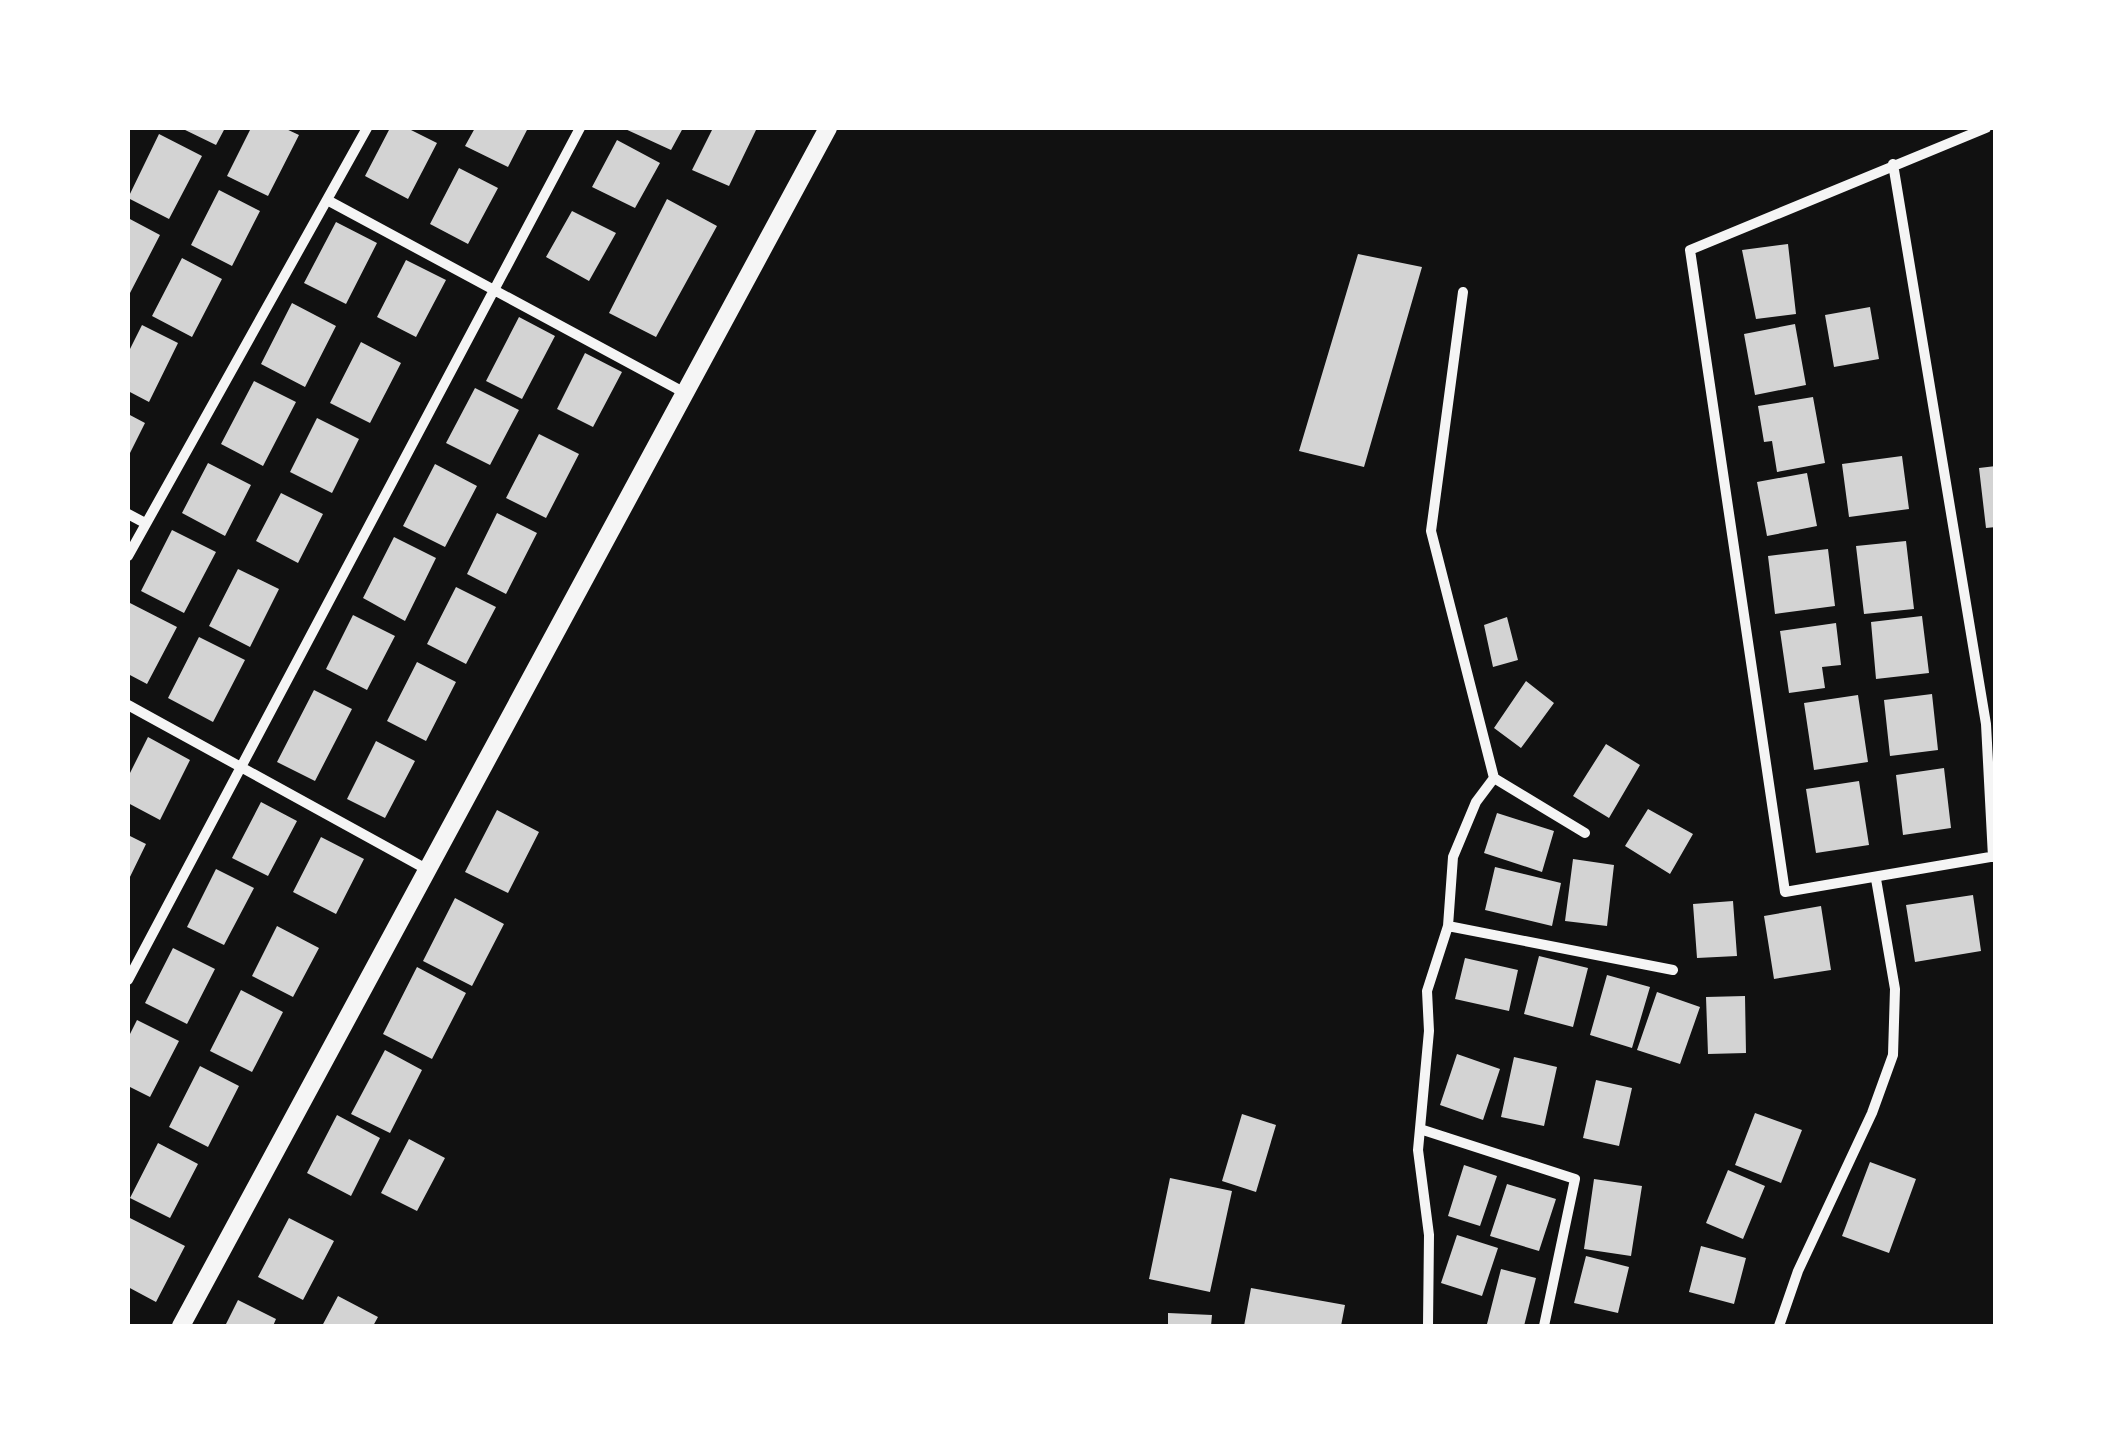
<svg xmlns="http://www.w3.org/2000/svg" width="2123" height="1454" viewBox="0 0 2123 1454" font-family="'PT Sans',sans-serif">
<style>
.building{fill:#d3d3d3}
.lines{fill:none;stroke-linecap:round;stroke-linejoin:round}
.minor{stroke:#f5f5f5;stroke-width:10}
.tertiary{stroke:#f5f5f5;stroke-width:18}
</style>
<rect width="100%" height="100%" fill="#111"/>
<path class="building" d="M181 128H225L216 145Z
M251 128H284L299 135 268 196 227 176Z
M390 128H407L437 143 408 199 365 176Z
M475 128H528L508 167 465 146Z
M623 128H683L671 150Z
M713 128 756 130 729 186 692 170Z
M159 134 202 156 169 219 128 198Z
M617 140 660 163 635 208 592 187Z
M459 168 498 188 468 244 430 224Z
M219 190 260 211 232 266 191 245Z
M667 199 717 226 656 337 609 313Z
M572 211 616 233 589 281 546 257Z
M128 218 160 235 130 293 128 292Z
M336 222 377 243 346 304 304 283Z
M1788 244 1796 314 1756 319 1742 250Z
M1358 254 1422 267 1364 467 1299 451Z
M182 258 222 279 192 337 152 316Z
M406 260 446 280 416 337 377 317Z
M292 303 336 326 305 387 261 364Z
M1870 307 1879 359 1834 367 1825 315Z
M519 317 555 336 522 399 486 381Z
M1795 324 1806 385 1755 395 1744 334Z
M142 325 178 343 149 402 128 391V353Z
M361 342 401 363 370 423 330 403Z
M585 353 622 372 593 427 557 409Z
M254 381 296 402 263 466 221 444Z
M475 388 519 410 490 465 446 443Z
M1813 397 1825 463 1777 472 1772 441 1764 442 1758 406Z
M128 414 145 423 128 457Z
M317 418 359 439 332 493 290 472Z
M539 434 579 454 546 518 506 498Z
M1902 456 1909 509 1849 517 1842 464Z
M208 463 251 485 225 536 182 513Z
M435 464 477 486 445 547 403 526Z
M1996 466V527L1986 528 1979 468Z
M1807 473 1817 526 1767 536 1757 482Z
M281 493 323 514 298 563 256 541Z
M497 513 537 533 506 594 467 574Z
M172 530 216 552 184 613 141 591Z
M394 537 436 558 405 621 363 598Z
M1906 541 1914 609 1864 614 1856 546Z
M1828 549 1835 606 1775 614 1768 556Z
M238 569 279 589 250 647 209 626Z
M456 587 496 607 466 664 427 644Z
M128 602 177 627 147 684 128 674Z
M353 615 395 636 367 690 326 669Z
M1922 616 1929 673 1876 679 1871 622Z
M1507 617 1518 660 1493 667 1484 625Z
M1836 623 1841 665 1822 667 1825 688 1789 693 1780 631Z
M199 637 245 660 213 722 168 698Z
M417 662 456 682 426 741 387 721Z
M1526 681 1554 703 1521 748 1494 728Z
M314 690 352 709 315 781 277 762Z
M1932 694 1938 750 1890 756 1884 700Z
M1858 695 1868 762 1814 770 1804 703Z
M148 737 190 760 160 820 128 803V777Z
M376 741 415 761 385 818 347 799Z
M1606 744 1640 765 1609 818 1573 796Z
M1944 768 1951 828 1903 835 1896 775Z
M1859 781 1869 845 1816 853 1806 789Z
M261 802 297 821 268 876 232 858Z
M1648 809 1693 834 1670 874 1625 846Z
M497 810 539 832 508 893 465 872Z
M1497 813 1554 831 1542 872 1484 853Z
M128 835 146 844 128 881Z
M321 837 364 859 336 914 293 892Z
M1573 859 1614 865 1607 926 1565 921Z
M1495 867 1561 883 1552 926 1485 910Z
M216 869 254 888 224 945 187 927Z
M1973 895 1981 951 1915 962 1906 905Z
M455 898 504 924 472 986 423 961Z
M1733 901 1737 956 1697 958 1693 904Z
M1821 906 1831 970 1774 979 1764 916Z
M277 926 319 948 293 997 252 976Z
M173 948 215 969 187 1024 145 1003Z
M1539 956 1588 968 1573 1027 1524 1014Z
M1465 958 1518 970 1509 1011 1455 999Z
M417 967 466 993 432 1059 383 1034Z
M1607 975 1650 987 1632 1048 1590 1035Z
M241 990 283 1012 252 1072 210 1051Z
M1657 992 1700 1007 1680 1064 1637 1050Z
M1745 996 1746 1053 1708 1054 1706 997Z
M137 1020 179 1041 150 1097 128 1086V1038Z
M385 1050 422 1070 390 1133 351 1114Z
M1457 1054 1500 1069 1483 1120 1440 1105Z
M1514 1057 1557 1067 1544 1126 1501 1117Z
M200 1066 239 1086 208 1147 169 1127Z
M1596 1080 1632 1088 1619 1146 1583 1138Z
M1755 1113 1802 1130 1781 1183 1735 1165Z
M1242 1114 1276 1125 1256 1192 1222 1181Z
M337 1115 380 1138 351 1196 307 1173Z
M409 1139 445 1158 417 1211 381 1193Z
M158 1143 198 1164 170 1218 130 1198Z
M1870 1162 1916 1179 1889 1253 1842 1236Z
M1464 1165 1497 1176 1480 1226 1448 1216Z
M1728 1170 1765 1186 1743 1239 1706 1223Z
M1170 1178 1232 1191 1210 1292 1149 1279Z
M1594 1179 1642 1186 1631 1256 1584 1249Z
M1507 1184 1556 1199 1539 1251 1490 1236Z
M128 1217 185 1246 156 1302 128 1287Z
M289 1218 334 1241 303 1300 258 1277Z
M1457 1235 1498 1248 1482 1296 1441 1283Z
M1701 1246 1746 1258 1734 1304 1689 1292Z
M1586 1256 1629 1267 1618 1313 1574 1303Z
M1501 1269 1536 1278 1524 1326 1487 1324Z
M1251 1288 1345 1305 1341 1326H1244Z
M338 1296 378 1317 373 1326H322Z
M238 1300 276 1319 273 1326H225Z
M1168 1313 1212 1315 1211 1326H1168Z"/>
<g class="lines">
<path class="minor" d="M1986 128 1690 250 1785 892 1996 856
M1893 164 1986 724 1993 857
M329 201 685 393
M128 514 145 523
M128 556 367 128
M128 705 428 870
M1494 778 1585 833
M1448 926 1673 970
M128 980 580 128
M1420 1129 1575 1179 1544 1326
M1428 1326 1429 1235 1418 1150 1429 1031 1427 991 1448 926 1453 857 1476 802 1494 778 1431 531 1463 292
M1779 1326 1798 1271 1872 1113 1893 1055 1895 989 1876 879"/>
<path class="tertiary" d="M181 1326 828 128"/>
</g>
<rect width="2123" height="1454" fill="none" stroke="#ffffff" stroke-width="260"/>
</svg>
